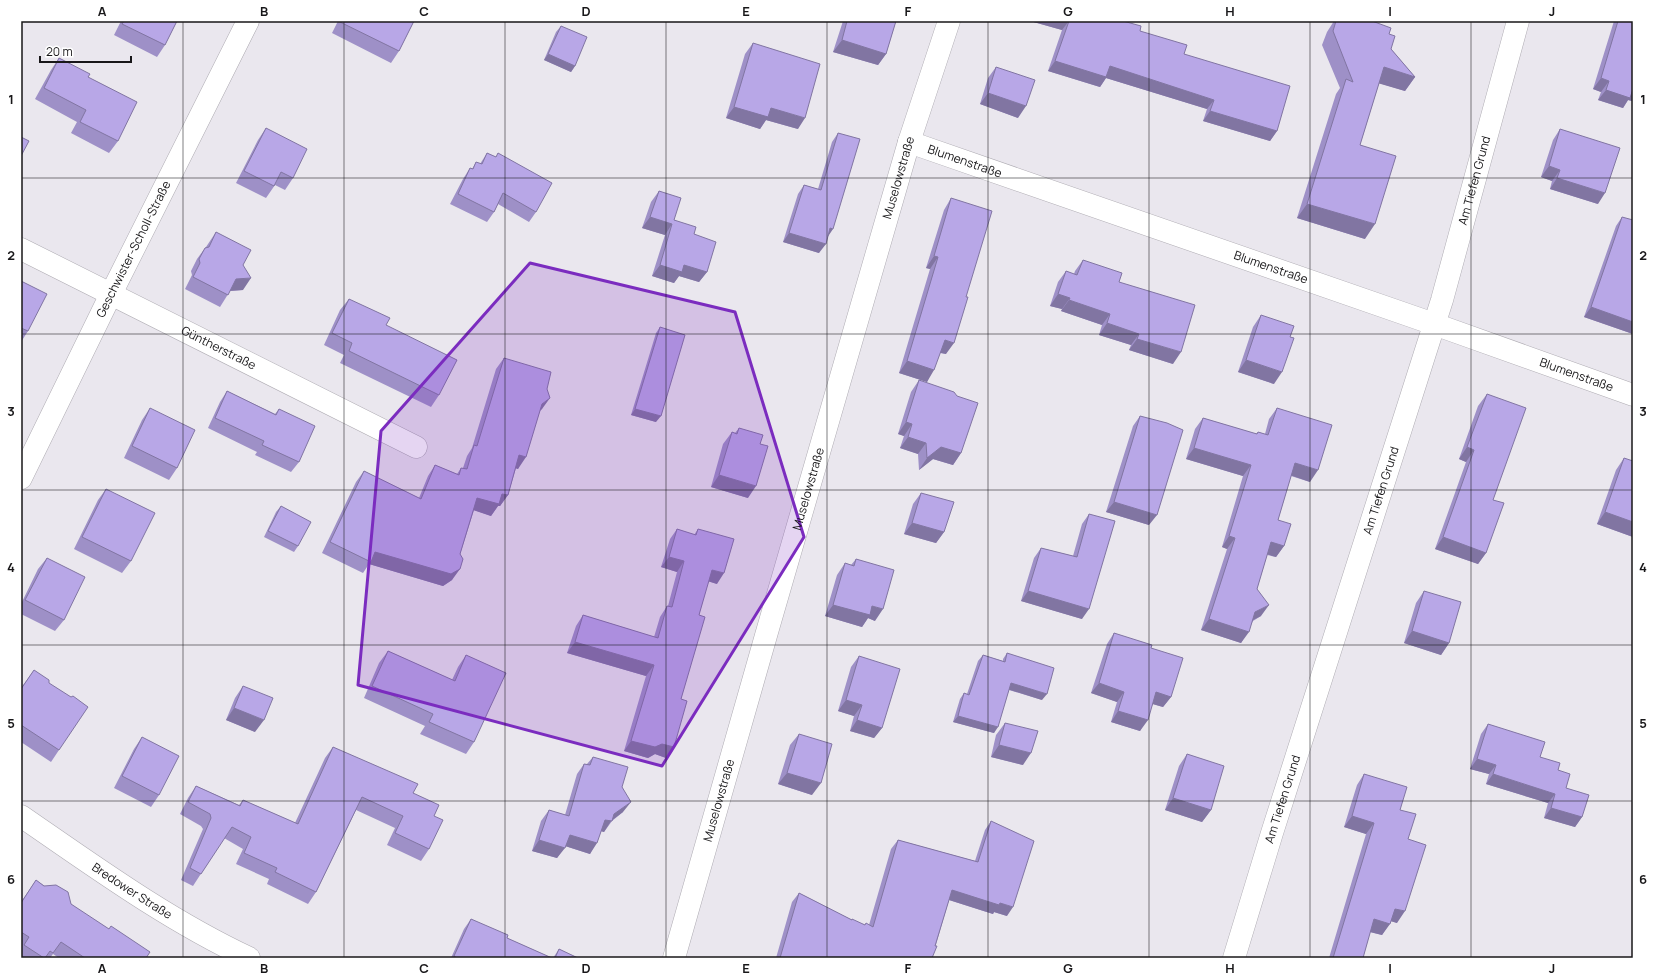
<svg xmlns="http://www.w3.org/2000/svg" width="1654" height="979" viewBox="0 0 1654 979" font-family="Manrope,sans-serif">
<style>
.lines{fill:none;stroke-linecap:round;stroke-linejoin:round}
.street-casing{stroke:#afacb3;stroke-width:23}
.street{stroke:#fff;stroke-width:22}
.wall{fill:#9e90c7}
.shaded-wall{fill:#8175a2}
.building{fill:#b8a7e7;stroke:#8175a2}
.marked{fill:#7b2cbf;fill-opacity:0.2;stroke:#7b2cbf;stroke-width:3;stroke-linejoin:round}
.grid{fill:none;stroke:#181719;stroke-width:1;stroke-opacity:0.55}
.labels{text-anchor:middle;stroke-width:3;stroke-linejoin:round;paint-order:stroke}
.street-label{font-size:12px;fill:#181719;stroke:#fff}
.neatline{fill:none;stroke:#181719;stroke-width:1.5}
.grid-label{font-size:13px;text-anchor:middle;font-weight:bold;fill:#181719}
</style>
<rect width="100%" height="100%" fill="#eae7ee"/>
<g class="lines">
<defs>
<g id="street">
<path id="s1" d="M909 142 1434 324 1633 395"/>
<path id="s2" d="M21 249 416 447"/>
<path id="s3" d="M21 478 111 294 248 21"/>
<path id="s4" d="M21 816C95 867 168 920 249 958"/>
<path id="s5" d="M674 958 767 632 909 142 949 21"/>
<path id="s6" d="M1234 958 1272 833 1442 300 1518 21"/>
</g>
</defs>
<use href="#street" class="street-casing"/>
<use href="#street" class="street"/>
</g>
<path class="wall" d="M121 21H177L165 45 157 57 114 35Z
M338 21H414L399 51 391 63 332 33Z
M843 21H896L886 54 878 65 833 52Z
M1030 21H1123L1140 31 1184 54 1277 131 1270 141 1203 121 1207 109 1106 78 1100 87 1048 71 1062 30Z
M1334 21H1372L1389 34 1391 49 1415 77 1405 91 1379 83 1360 145 1365 239 1297 218 1336 94 1340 88 1322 45 1327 32Z
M1614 21H1633V100L1632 101 1628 100 1623 108 1598 100 1601 92 1593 89Z
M561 26 575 66 571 72 544 60 556 32Z
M753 43 798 129 766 120 760 129 726 118 745 54Z
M59 58 88 77 118 141 109 153 71 133 77 122 35 99 51 70Z
M996 67 1018 118 980 104 988 78Z
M266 128 293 178 285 190 275 185 266 198 236 183 258 140Z
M1560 129 1598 204 1550 189 1552 181 1541 177 1553 140Z
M838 133 819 253 783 242 798 194 804 185 818 189 832 142Z
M487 153 496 157 498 153 536 212 529 222 498 204 494 212 487 222 450 204 463 179 470 168 472 169 476 162 480 164Z
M659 191 674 220 694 234 707 272 699 282 679 276 674 283 652 276 665 235 642 228 651 202Z
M951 198 946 354 940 353 927 382 899 373 930 269 926 268 944 210Z
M1622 217 1633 334 1584 317 1616 226Z
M216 232 243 265V290L230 291 220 307 185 289 192 275 191 271 197 259 205 248 206 247Z
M1083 260 1119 282 1173 364 1129 350 1131 345 1099 335 1102 325 1061 311 1062 309 1050 306 1058 282 1066 271 1074 274 1075 271Z
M21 281 28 331 21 342Z
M349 299 386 325 439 395 431 407 340 363 344 355 324 345 340 310Z
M1261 315 1274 384 1238 372 1253 327Z
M660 327 656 422 631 415 656 333Z
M504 358 547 389 542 409 540 411 518 469 516 468 508 495 500 506H498L491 516 474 510 452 580 443 586 369 564 363 573 322 553 356 482 364 471 419 498 428 476 435 465 457 474 461 468H463L467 456 472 448 496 369Z
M919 380 961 453 953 465 933 459 919 470 918 454 900 448 904 436 898 434 911 392Z
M227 391 275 414 279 409 299 462 291 472 255 455 257 452 208 428 220 402Z
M1487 394 1486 553 1478 564 1435 549 1466 462 1459 459 1478 406Z
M150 408 177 468 169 480 124 458 142 420Z
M1277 408 1310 482 1291 476 1278 520 1284 546 1276 557 1267 555 1257 589 1261 616 1253 621 1241 643 1201 630 1227 549 1222 547 1243 476 1186 459 1195 429 1203 418 1256 434 1258 432 1265 434 1269 419Z
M1140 416 1149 525 1106 512 1133 426Z
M739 428 748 498 711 487 723 444 732 432 735 433Z
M1624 458 1633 537 1597 524 1616 470Z
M106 489 131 561 122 573 74 549 98 500Z
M921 493 944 532 936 543 904 534 913 504Z
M281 506 298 546 294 552 264 537 276 512Z
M1089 514 1082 619 1021 601 1034 558 1041 548 1073 556 1082 524Z
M677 529 694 535 698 529 717 584 708 581 699 615 681 699 666 758 655 754 648 758 624 751 646 676 567 653 576 626 583 615 654 637 660 617 667 606H668L677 572 661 567 670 539Z
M47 558 64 620 55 631 21 614V604L38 569Z
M856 559 875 621 868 618 862 627 825 616 837 575 845 563 851 565Z
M1424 591 1449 643 1441 655 1404 643 1416 603Z
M1114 633 1151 648 1171 697 1163 707 1153 704 1140 731 1111 722 1117 702 1091 693 1107 644Z
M388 651 452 680 458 667 466 655 474 742 466 754 420 734 425 726 364 698 379 663Z
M1007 653 1042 700 1009 690 994 733 953 722 960 699 964 693 967 694 978 661 983 655 1003 661V659Z
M859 656 882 728 874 738 850 731 854 716 838 711 851 667Z
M34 670 49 683 59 750 51 762 21 742V688Z
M243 686 255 732 226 720 235 698Z
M1005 723 1023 765 991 757 996 735Z
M1488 724 1540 757 1558 770 1566 788 1582 817 1575 827 1544 818 1548 803 1486 784 1489 774 1470 769 1481 734Z
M799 734 812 795 778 784 790 745Z
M142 737 159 795 151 807 114 788 134 749Z
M333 747 413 793 434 816 429 849 421 861 387 845 395 828 356 810 316 892 308 904 267 884 269 879 236 864 243 849 224 838 193 886 181 880 203 829 201 826 180 814 188 798 196 786 239 805 243 800 295 823 325 758Z
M1187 754 1211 810 1202 822 1165 810 1179 766Z
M593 757 622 787 623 812 612 821 604 832 601 831 590 854 565 846 557 858 532 851 541 821 549 810 565 815 577 774 584 764H587Z
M1364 774 1400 810 1408 839 1397 923 1391 921 1382 935 1370 932 1363 958H1329L1366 834 1344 827 1357 785Z
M991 821 1007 916 994 912 993 914 949 900 932 958H776L792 902 799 893 852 920 865 925H869L891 849 898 840 975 861 985 830Z
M36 880 71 904 146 958H59L53 954 50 958H21V902Z
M471 919 507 938 552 958H451L464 929Z
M559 949 578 958H553Z"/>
<path class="shaded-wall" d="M1030 21H1069L1062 30Z
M842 40 886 54 878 65 833 52Z
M548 54 575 66 571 72 544 60Z
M1055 61 1110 66 1214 100 1207 109 1106 78 1100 87 1048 71Z
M1384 67 1415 77 1405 91 1374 82Z
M1601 78 1609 81 1601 92 1593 89Z
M1633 89V100L1632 101 1628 100 1623 108 1598 100 1606 90Z
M988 93 1026 106 1018 118 980 104Z
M734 107 771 108 805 118 798 129 766 120 760 129 726 118Z
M1210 111 1277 131 1270 141 1203 121Z
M1549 166 1560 170 1552 181 1541 177Z
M1557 178 1605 193 1598 204 1550 189Z
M1307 204 1375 224 1365 239 1297 218Z
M650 217 672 224 665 235 642 228Z
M830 228 833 229 827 238Z
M789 233 826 244 819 253 783 242Z
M934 256 938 257 930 269 926 268Z
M660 265H684L707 272 699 282 679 276 674 283 652 276Z
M251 278 243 290 228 291 236 279Z
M1058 294 1070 298 1062 309 1050 306Z
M1069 300 1110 314 1102 325 1061 311Z
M1591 307 1633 322V334L1584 317Z
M1107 323 1139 334 1131 345 1099 335Z
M1137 339 1181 352 1173 364 1129 350Z
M945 340 954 343 946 354 937 352Z
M1246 360 1282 372 1274 384 1238 372Z
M907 361 934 370 927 382 899 373Z
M550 398 542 409 534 415 542 404Z
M635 409 661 416 656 422 631 415Z
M906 422 912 424 904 436 898 434Z
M908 437 926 443 918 454 900 448Z
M941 447 961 453 953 465 933 459 919 470 927 458Z
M1467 447 1474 450 1466 462 1459 459Z
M1194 448 1251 465 1243 476 1186 459Z
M519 455 526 457 518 469 511 467Z
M1295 463 1318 470 1310 482 1287 474Z
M719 475 756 486 748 498 711 487Z
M502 494 508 495 500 506H498L491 516 470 509 477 498Z
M1114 502 1157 515 1149 525 1106 512Z
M1605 512 1633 522V537L1597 524Z
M912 523 944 532 936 543 904 534Z
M1229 536 1235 538 1227 549 1222 547Z
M1443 537 1486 553 1478 564 1435 549Z
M1271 542 1284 546 1276 557 1263 553Z
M375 552 460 569 452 580 443 586 369 564Z
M669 557 684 561 677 572 661 567Z
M712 570 724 573 717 584 704 580Z
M1028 591 1089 609 1082 619 1021 601Z
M833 605 872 606 883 609 875 621 868 618 862 627 825 616Z
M1269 605 1261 616 1247 623 1255 612Z
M1209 619 1249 632 1241 643 1201 630Z
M1412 631 1449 643 1441 655 1404 643Z
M575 642 654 665 646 676 567 653Z
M1011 683 1047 694 1042 700 1007 689Z
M1099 683 1124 692 1117 702 1091 693Z
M1156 692 1171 697 1163 707 1149 703Z
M846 700 862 705 854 716 838 711Z
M234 708 264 720 255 732 226 720Z
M1118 711 1148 720 1140 731 1111 722Z
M958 716 998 727 994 733 953 722Z
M857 720 882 728 874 738 850 731Z
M631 741 662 744 674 747 666 758 655 754 648 758 624 751Z
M999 745 1031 753 1023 765 991 757Z
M1477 759 1496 765 1489 774 1470 769Z
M787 773 821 783 812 795 778 784Z
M1493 774 1555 794 1548 803 1486 784Z
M1173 798 1211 810 1202 822 1165 810Z
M631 802 623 812 611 821 604 832 597 830 605 820 614 814Z
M1551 808 1582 817 1575 827 1544 818Z
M1352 816 1374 823 1366 834 1344 827Z
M570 835 597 843 590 854 562 845Z
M539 840 565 848 557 858 532 851Z
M952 890 1000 903 1013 907 1007 916 994 912 993 914 946 899Z
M1395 909 1405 911 1397 923 1387 920Z
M1374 919 1390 924 1382 935 1366 931Z"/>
<path class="building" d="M124 21H177L165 45 122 24Z
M340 21H414L399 51 340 22Z
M847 21H896L886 54 842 40Z
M1069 21H1123L1141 26 1140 31 1187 45 1184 54 1290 86 1277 131 1210 111 1214 100 1110 66 1106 77 1055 61Z
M1336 21H1372L1391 28 1389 34 1395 36 1391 49 1415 77 1384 67 1360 145 1396 156 1375 224 1307 204 1346 79 1353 82 1333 31Z
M1618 21H1633V89L1630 98 1606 90 1609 81 1601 78Z
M561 26 587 37 575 66 548 54Z
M753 43 820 64 805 118 771 108 768 117 734 107Z
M59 58 90 74 88 77 137 102 118 141 80 122 86 110 44 88Z
M996 67 1035 80 1026 106 988 93Z
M266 128 307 149 293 178 281 172 274 186 244 171Z
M1560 129 1620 148 1605 193 1557 178 1560 170 1549 166Z
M838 133 860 139 833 229 830 228 826 244 789 233 804 185 821 190Z
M21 137 29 141 21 156Z
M487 153 496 157 498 153 552 183 536 212 503 193 494 212 458 194 470 168 473 169 476 162 482 164Z
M659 191 681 198 674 220 696 227 694 234 716 242 707 272 684 265 682 272 660 265 672 224 650 217Z
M951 198 992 211 966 297H968L954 343 945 340 934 370 907 361 938 257 934 256Z
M1622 217 1633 220V322L1591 307Z
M216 232 251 250 243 265 251 278 236 279 228 295 193 277 200 263 199 259 205 248 209 247Z
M1083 260 1122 273 1119 282 1195 305 1181 352 1137 339 1139 334 1107 323 1110 314 1069 300 1070 298 1058 294 1066 271 1077 275Z
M21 281 47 294 28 331 21 328Z
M349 299 390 318 386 325 457 360 439 395 349 351 352 343 332 333Z
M1261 315 1294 326 1290 337 1294 338 1282 372 1246 360Z
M660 327 685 335 661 416 635 409Z
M504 358 551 372 547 389 550 398 542 404 526 457 519 455 508 495 502 494 499 504 477 498 460 554 463 559 460 569 451 574 375 552 371 562 330 542 364 471 421 499 435 465 459 475 461 468 467 469 474 445 477 446Z
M919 380 954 392 957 396 978 403 961 453 941 447 927 458 926 443 908 437 912 424 906 422Z
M227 391 276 415 279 409 315 426 299 462 262 445 264 441 215 418Z
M1487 394 1526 408 1493 500 1504 503 1486 553 1443 537 1474 450 1467 447Z
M150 408 195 430 177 468 132 446Z
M1277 408 1332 425 1318 470 1295 463 1278 520 1291 524 1284 546 1271 542 1257 589 1269 605 1255 612 1249 632 1209 619 1235 538 1229 536 1251 465 1194 448 1203 418 1257 434 1258 432 1268 435Z
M1140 416 1167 423 1183 430 1157 515 1114 502Z
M739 428 763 435 760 444 768 446 756 486 719 475 732 432 737 434Z
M1624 458 1633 461V522L1605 512Z
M106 489 155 513 131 561 82 537Z
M921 493 954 502 944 532 912 523Z
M281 506 311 522 298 546 268 531Z
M1089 514 1115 521 1089 609 1028 591 1041 548 1077 557Z
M677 529 696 535 698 529 734 539 724 573 712 570 699 615 705 617 681 699 687 701 674 747 662 744 655 747 631 741 654 665 575 642 583 615 658 638 667 606 672 607 684 561 669 557Z
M47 558 85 577 64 620 25 600Z
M856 559 894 570 883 609 872 606 870 615 833 605 845 563 854 566Z
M1424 591 1461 602 1449 643 1412 631Z
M1114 633 1152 645 1151 648 1183 658 1171 697 1156 692 1148 720 1118 711 1124 692 1099 683Z
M388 651 455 681 466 655 506 673 474 742 429 722 433 714 372 686Z
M1007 653 1054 668 1047 694 1011 683 998 727 958 716 964 693 969 695 983 655 1005 662Z
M859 656 900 669 882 728 857 720 862 705 846 700Z
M34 670 49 680V683L71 697 73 696 88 707 59 750 21 725V689Z
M243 686 273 698 264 720 234 708Z
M1005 723 1038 731 1031 753 999 745Z
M1488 724 1545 742 1540 757 1560 763 1558 770 1570 774 1566 788 1589 795 1582 817 1551 808 1555 794 1493 774 1496 765 1477 759Z
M799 734 832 744 821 783 787 773Z
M142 737 179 756 159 795 122 776Z
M333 747 418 784 413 793 439 805 434 816 443 820 429 849 395 833 403 816 362 797 316 892 275 872 277 868 244 853 251 837 232 827 201 874 190 868 211 818 210 814 188 802 196 786 240 806 243 800 298 824Z
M1187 754 1224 766 1211 810 1173 798Z
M593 757 628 767 622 787 631 802 614 814 612 821 605 820 597 843 570 835 565 848 539 840 549 810 569 816 584 764 590 765Z
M1364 774 1407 787 1400 810 1416 814 1408 839 1426 845 1405 911 1395 909 1390 924 1374 919 1363 958H1333L1374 823 1352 816Z
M991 821 1034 841 1013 907 1000 903 999 905 952 890 935 946H937L932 958H780L799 893 852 920V919L865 925 866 923 873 927 898 840 978 862Z
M36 880 44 886 56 885 68 892 71 904 109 929 111 926 150 952 146 958H85L61 942 53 953 50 951 45 958H44L24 945 29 937 21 932V903Z
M471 919 508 935 507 938 552 958H457L454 956Z
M559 949 578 958H555Z"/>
<path class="marked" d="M530 263 735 312 804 537 662 766 358 685 381 431Z"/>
<path class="grid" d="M183 21V958M344 21V958M505 21V958M666 21V958M827 21V958M988 21V958M1149 21V958M1310 21V958M1471 21V958M21 178H1633M21 334H1633M21 490H1633M21 645H1633M21 801H1633"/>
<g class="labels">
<g class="street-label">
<text dy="4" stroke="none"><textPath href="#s1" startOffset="59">Blumenstraße</textPath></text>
<text dy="4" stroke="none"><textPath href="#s5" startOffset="812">Muselowstraße</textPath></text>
<text dy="4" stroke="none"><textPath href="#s6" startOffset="814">Am Tiefen Grund</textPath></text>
<text dy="4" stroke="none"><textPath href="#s3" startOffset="255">Geschwister-Scholl-Straße</textPath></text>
<text dy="4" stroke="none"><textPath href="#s1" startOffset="383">Blumenstraße</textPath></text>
<text dy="4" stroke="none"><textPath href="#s2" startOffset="221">Güntherstraße</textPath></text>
<text dy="4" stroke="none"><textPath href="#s1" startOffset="707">Blumenstraße</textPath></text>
<text dy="4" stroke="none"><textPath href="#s5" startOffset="488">Muselowstraße</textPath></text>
<text dy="4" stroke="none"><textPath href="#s6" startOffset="490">Am Tiefen Grund</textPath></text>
<text dy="4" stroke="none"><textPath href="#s5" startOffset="164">Muselowstraße</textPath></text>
<text dy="4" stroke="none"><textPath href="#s6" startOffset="166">Am Tiefen Grund</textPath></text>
<text dy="4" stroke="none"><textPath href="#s4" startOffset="134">Bredower Straße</textPath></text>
</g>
</g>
<rect width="1654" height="979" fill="none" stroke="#ffffff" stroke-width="44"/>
<path d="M40 56v6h91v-6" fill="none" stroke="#181719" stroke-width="2"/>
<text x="46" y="56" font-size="12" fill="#181719" stroke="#ffffff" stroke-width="3" paint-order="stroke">20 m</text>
<rect x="22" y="22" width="1610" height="935" class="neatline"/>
<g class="grid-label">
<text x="102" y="16">A</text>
<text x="264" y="16">B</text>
<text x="424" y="16">C</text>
<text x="586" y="16">D</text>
<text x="746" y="16">E</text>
<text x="908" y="16">F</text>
<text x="1068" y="16">G</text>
<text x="1230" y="16">H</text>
<text x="1390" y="16">I</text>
<text x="1552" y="16">J</text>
<text x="11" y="104">1</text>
<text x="1643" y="104">1</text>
<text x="11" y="260">2</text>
<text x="1643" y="260">2</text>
<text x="11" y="416">3</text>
<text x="1643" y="416">3</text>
<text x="11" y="572">4</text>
<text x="1643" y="572">4</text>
<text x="11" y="728">5</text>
<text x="1643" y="728">5</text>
<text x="11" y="884">6</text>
<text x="1643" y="884">6</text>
<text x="102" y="973">A</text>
<text x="264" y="973">B</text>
<text x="424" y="973">C</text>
<text x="586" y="973">D</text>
<text x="746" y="973">E</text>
<text x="908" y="973">F</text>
<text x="1068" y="973">G</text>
<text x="1230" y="973">H</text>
<text x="1390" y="973">I</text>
<text x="1552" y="973">J</text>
</g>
</svg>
